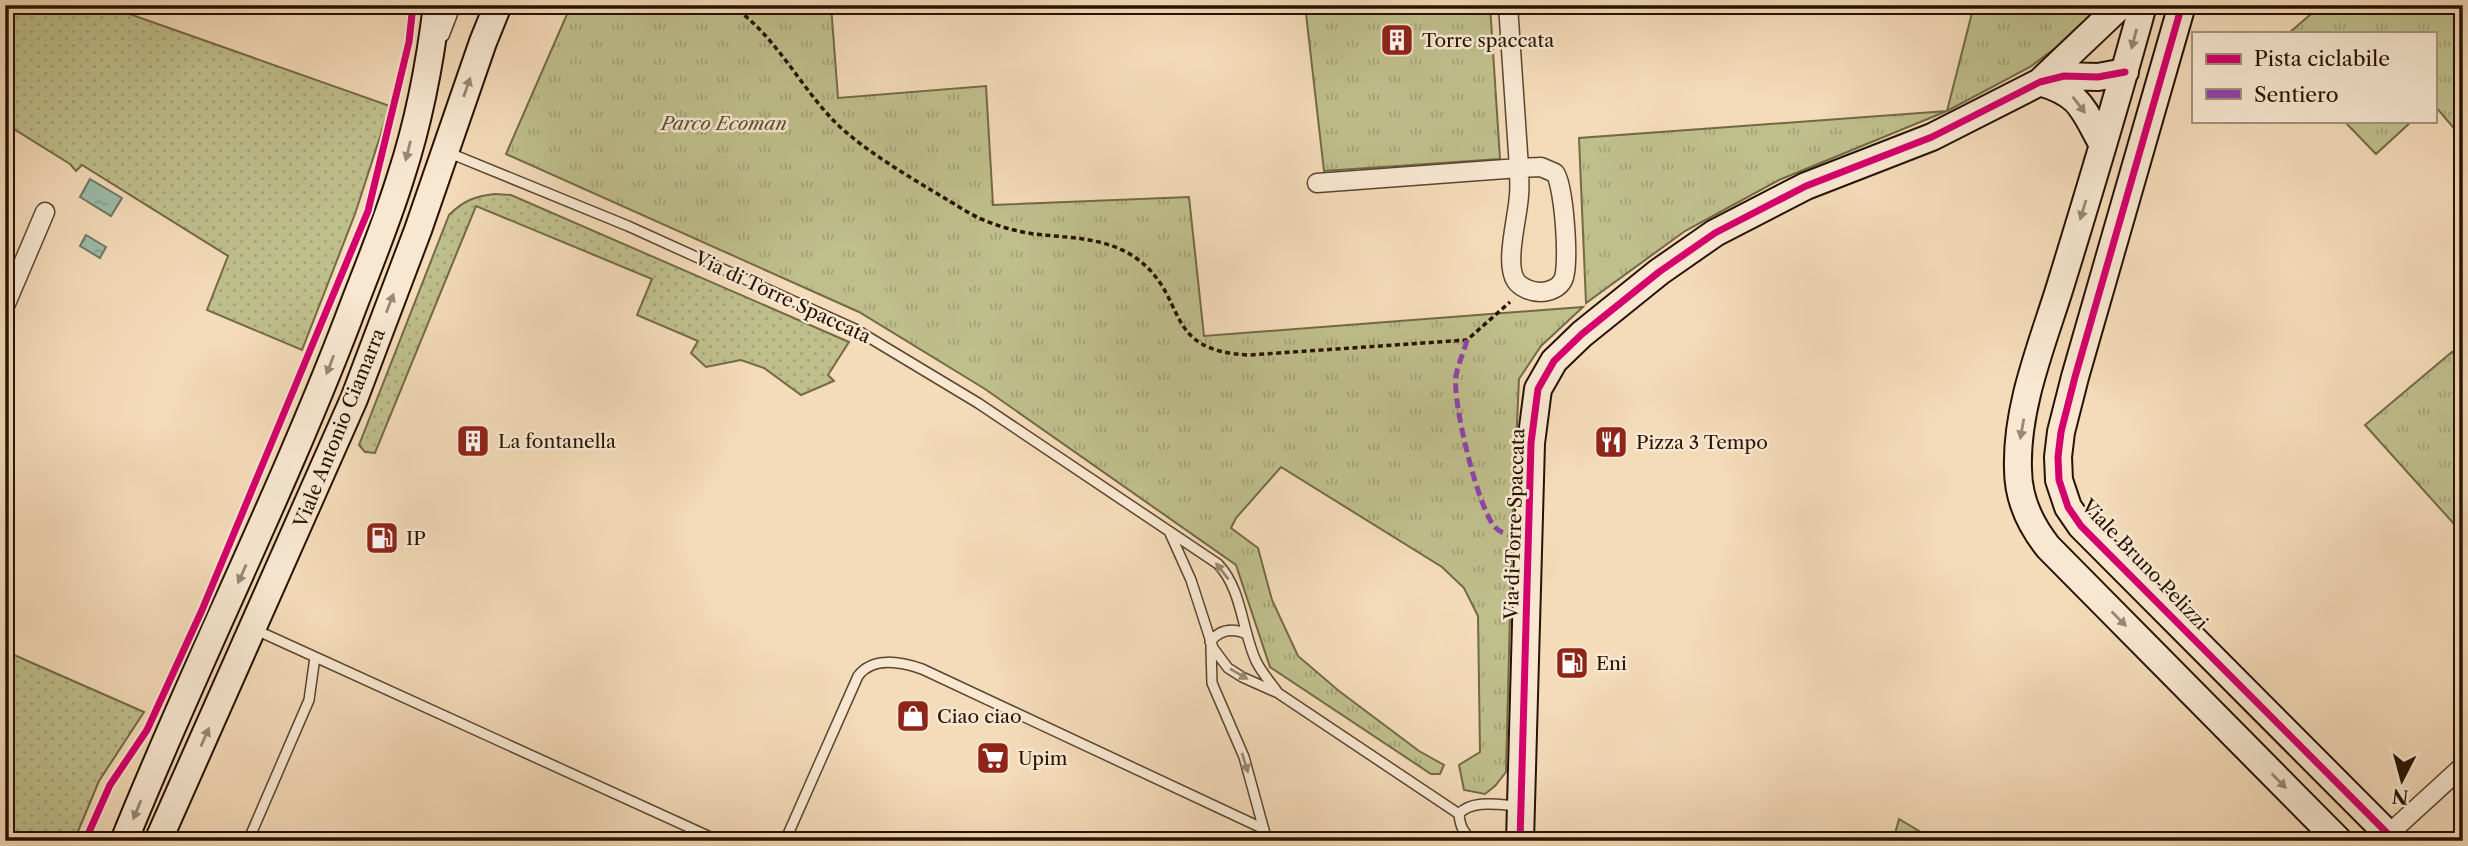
<svg xmlns="http://www.w3.org/2000/svg" width="2468" height="846" viewBox="0 0 2468 846" font-family="'Libre Caslon Text',serif">
<style>
.grass{fill:url(#grass-dots);stroke:#736946;stroke-width:2}
.park{fill:url(#park-tufts);stroke:#736946;stroke-width:2;fill-rule:evenodd}
.water{fill:url(#water-ripples);stroke:#6e7865;stroke-width:2}
.lines{fill:none;stroke-linecap:round;stroke-linejoin:round}
.lane-casing{stroke:#5a452e;stroke-width:12}
.street-casing{stroke:#5a452e;stroke-width:21}
.secondary-casing{stroke:#271300;stroke-width:30}
.path{stroke:#271300;stroke-width:3.5;stroke-dasharray:5 3.5;stroke-linecap:butt}
.lane{stroke:#f8e8d2;stroke-width:9}
.street{stroke:#f8e8d2;stroke-width:18}
.secondary{stroke:#f8e8d2;stroke-width:26}
.quiet{stroke:#8e44ad;stroke-width:5;stroke-dasharray:10 5;stroke-linecap:butt}
.cycleway-casing{stroke:#f8e8d2;stroke-width:11}
.cycleway{stroke:#d6006c;stroke-width:7}
.oneway{fill:#9a8874}
.labels{text-anchor:middle;stroke-width:5;stroke-linejoin:round;paint-order:stroke}
.poi-label{font-size:19px;fill:#271300;stroke:#f8e8d2;text-anchor:start}
.park-label{font-size:19px;font-style:italic;fill:#5c4f31;stroke:#f8e8d2}
.street-label{font-size:19px;fill:#271300;stroke:#f8e8d2}
</style>
<defs>
<pattern id="grass-dots" width="8" height="8" patternUnits="userSpaceOnUse" patternTransform="scale(1.75)"><rect width="8" height="8" fill="#bfbf8c"/><path d="M2 2h.1M6 6h.1" fill="none" stroke="#a4a377" stroke-width="1.8" stroke-linecap="round"/></pattern>
<pattern id="park-tufts" width="24" height="20" patternUnits="userSpaceOnUse" patternTransform="scale(1.75)"><rect width="24" height="20" fill="#bfbf8c"/><path d="M3 7l-1-3M5 7V3M7 7l1-3M15 17l-1-3M17 17v-4M19 17l1-3" fill="none" stroke="#a4a377"/></pattern>
<pattern id="water-ripples" width="26" height="14" patternUnits="userSpaceOnUse" patternTransform="scale(1.75)"><rect width="26" height="14" fill="#9dbca9"/><path d="M2 4q2-2 4 0t4 0M15 11q2-2 4 0t4 0" fill="none" stroke="#87a190"/></pattern>
</defs>
<rect width="100%" height="100%" fill="#f4dbb9"/>
<filter id="stains"><feTurbulence type="fractalNoise" baseFrequency=".00286" numOctaves="4"/><feColorMatrix values="0 0 0 0 .2 0 0 0 0 .09 0 0 0 0 .02 0 0 0 .5 -.17"/></filter>
<radialGradient id="worn" r=".72"><stop offset=".6" stop-color="#630" stop-opacity="0"/><stop offset="1" stop-color="#630" stop-opacity=".3"/></radialGradient>
<path class="grass" d="M5 5H104L390 106 355 214 302 350 207 310 228 256 82 165 76 171 70 164 12 128 5 126Z
M495 194 511 195 849 342 828 375 834 381 801 395 764 368 741 360 706 367 691 353 698 341 637 315 652 279 476 206 375 453 365 452 359 445 449 215C463 201 475 196 495 194Z
M5 651 144 712 99 781 74 841H5Z"/>
<path class="park" d="M571 5H831L838 98 986 86 993 205 1189 197 1204 336 1583 307 1541 346 1519 379 1512 535 1506 772 1495 786 1485 794 1464 790 1459 765 1480 752 1478 616 1464 588 1442 567 1281 467 1236 518 1231 528 1258 548 1272 600 1298 656 1339 691 1419 751 1444 765 1440 774H1431L1270 667 1236 565 985 389 859 312 506 154Z
M1305 5H1490L1500 159 1324 171ZM1385 25 1411 28 1409 54 1383 52Z
M1974 5H2104L2062 43 2030 67 1947 111 1779 180 1685 231 1586 303 1579 138 1947 111Z
M2304 5H2463V139L2435 106V33H2289L2311 14Z
M2344 121H2412L2376 154Z
M2452 352 2463 364V534L2365 425Z
M1899 819 1936 841H1893Z"/>
<path class="water" d="M90 179 122 198 111 216 80 197Z
M86 235 106 247 100 258 80 246Z"/>
<g class="lines">
<defs>
<path id="lane" d="M444 36 456 5
M447 152 628 226 855 329 978 403 1218 564C1242 589 1242 631 1256 661 1262 673 1271 683 1278 693
M1169 531 1191 580 1213 648 1228 668 1242 677 1278 693 1459 814
M256 630 719 841
M1210 642C1220 629 1233 628 1247 634
M1211 647 1212 683 1244 757 1267 841
M248 841 309 700 315 657
M785 841 858 676C873 656 901 662 922 669L1264 829
M1474 841C1464 834 1460 827 1459 814 1472 799 1500 805 1519 806"/>
<path id="street" d="M1541 167 1555 173C1564 185 1570 266 1563 280 1559 288 1549 292 1540 292 1532 292 1521 288 1516 281 1504 264 1518 217 1519 195 1520 186 1519 177 1519 168Z
M1317 183 1519 168 1508 5
M5 306 45 212
M2381 841 2463 766"/>
<path id="secondary" d="M2143 5C2117 100 2089 193 2060 287 2042 345 2016 407 2018 469 2018 498 2029 523 2048 547L2339 841
M2182 5 2075 377 2061 432 2058 457 2059 480 2068 507 2081 526 2395 841
M2041 81 2121 5
M2040 82C2082 95 2082 108 2103 145
M124 841C195 665 280 497 348 320 366 272 386 225 401 176 419 121 430 63 437 5
M158 841 354 399 418 230 483 42 498 5
M1520 841 1531 443 1538 389 1554 361 1582 334 1659 272 1715 233 1806 186 1932 137 2040 82 2064 76 2098 77 2125 72"/>
</defs>
<use href="#lane" class="lane-casing"/>
<use href="#street" class="street-casing"/>
<use href="#secondary" class="secondary-casing"/>
<path class="path" d="M731 5C775 35 797 82 833 120 865 153 924 185 964 210 986 223 1009 230 1034 234 1069 238 1106 237 1136 258 1190 297 1160 351 1249 355L1467 340 1510 302"/>
<use href="#lane" class="lane"/>
<use href="#street" class="street"/>
<use href="#secondary" class="secondary"/>
<path class="quiet" d="M1467 340C1464 352 1458 364 1456 376 1452 402 1478 507 1494 526 1502 536 1517 536 1529 538"/>
<defs>
<path id="cycleway" d="M2182 5 2075 377 2061 432 2058 457 2059 480 2068 507 2081 526 2395 841
M85 841 110 785 147 730 202 610 368 211 409 42 413 5
M1520 841 1531 443 1538 389 1554 361 1582 334 1659 272 1715 233 1806 186 1932 137 2040 82 2064 76 2098 77 2125 72"/>
</defs>
<use href="#cycleway" class="cycleway-casing"/>
<use href="#cycleway" class="cycleway"/>
</g>
<defs><path id="oneway-solid" d="M-6-.8H1V-3.2L6.5 0L1 3.2V.8H-6Z" transform="scale(1.75)"/></defs>
<g class="oneway">
<use href="#oneway-solid" transform="translate(2134 39) rotate(105)"/>
<use href="#oneway-solid" transform="translate(467 87) rotate(-71)"/>
<use href="#oneway-solid" transform="translate(2079 105) rotate(53)"/>
<use href="#oneway-solid" transform="translate(408 151) rotate(104)"/>
<use href="#oneway-solid" transform="translate(2083 210) rotate(107)"/>
<use href="#oneway-solid" transform="translate(390 303) rotate(-69)"/>
<use href="#oneway-solid" transform="translate(330 365) rotate(111)"/>
<use href="#oneway-solid" transform="translate(2022 429) rotate(100)"/>
<use href="#oneway-solid" transform="translate(1222 571) rotate(-128)"/>
<use href="#oneway-solid" transform="translate(242 574) rotate(114)"/>
<use href="#oneway-solid" transform="translate(2119 619) rotate(45)"/>
<use href="#oneway-solid" transform="translate(1239 674) rotate(31)"/>
<use href="#oneway-solid" transform="translate(205 737) rotate(-66)"/>
<use href="#oneway-solid" transform="translate(1245 763) rotate(73)"/>
<use href="#oneway-solid" transform="translate(2279 781) rotate(45)"/>
<use href="#oneway-solid" transform="translate(137 810) rotate(112)"/>
</g>
<defs>
<symbol id="building-square" viewBox="-11 -11 22 22"><rect x="-9" y="-9" width="18" height="18" rx="4" fill="#8f2418" stroke="#f8e8d2"/><path d="M-4-6H4V6H1V3H-1V6H-4ZM-2.5-4.3h1.7v1.8h-1.7ZM.8-4.3h1.7v1.8H.8ZM-2.5-1h1.7V.8h-1.7ZM.8-1h1.7V.8H.8Z" fill="#fff"/></symbol>
<symbol id="restaurant-square" viewBox="-11 -11 22 22"><rect x="-9" y="-9" width="18" height="18" rx="4" fill="#8f2418" stroke="#f8e8d2"/><path d="M-5-6h1v4h1v-4h1v4h1v-4h1v5L-1.5 .5V6h-2V.5L-5-1ZM5-6V6H3V1.5H1.5Q1.5-4 5-6Z" fill="#fff"/></symbol>
<symbol id="fuel-square" viewBox="-11 -11 22 22"><rect x="-9" y="-9" width="18" height="18" rx="4" fill="#8f2418" stroke="#f8e8d2"/><path d="M-5.5-6h7V0h2V4h1.3V-2.5L3-4.5l.8-.8L6-3V5H2.5V1h-1V6h-7ZM-4.2-4.7v3.2H.2V-4.7Z" fill="#fff"/></symbol>
<symbol id="shop-square" viewBox="-11 -11 22 22"><rect x="-9" y="-9" width="18" height="18" rx="4" fill="#8f2418" stroke="#f8e8d2"/><path d="M-5-2.5h2.3a2.7 3.5 0 0 1 5.4 0H5L5.5 6h-11ZM-1.5-2.5h3a1.5 2.3 0 0 0-3 0Z" fill="#fff"/></symbol>
<symbol id="supermarket-square" viewBox="-11 -11 22 22"><rect x="-9" y="-9" width="18" height="18" rx="4" fill="#8f2418" stroke="#f8e8d2"/><path d="M-6-5.5h2.5l.6 2H6L4.5 2H-2.5L-4.4-4H-6ZM-1.5 3.2a1.3 1.3 0 1 0 .1 0ZM3 3.2a1.3 1.3 0 1 0 .1 0Z" fill="#fff"/></symbol>
</defs>
<g fill-rule="evenodd">
<use href="#building-square" x="1378" y="21" width="38" height="38"/>
<use href="#building-square" x="454" y="422" width="38" height="38"/>
<use href="#restaurant-square" x="1592" y="423" width="38" height="38"/>
<use href="#fuel-square" x="363" y="519" width="38" height="38"/>
<use href="#fuel-square" x="1553" y="644" width="38" height="38"/>
<use href="#shop-square" x="894" y="697" width="38" height="38"/>
<use href="#supermarket-square" x="974" y="739" width="38" height="38"/>
</g>
<g class="labels">
<g class="poi-label">
<text x="1422" y="47">Torre spaccata</text>
<text x="498" y="448">La fontanella</text>
<text x="1636" y="449">Pizza 3 Tempo</text>
<text x="406" y="545">IP</text>
<text x="1596" y="670">Eni</text>
<text x="937" y="723">Ciao ciao</text>
<text x="1018" y="765">Upim</text>
</g>
<g class="park-label">
<text x="724" y="130">Parco Ecoman</text>
</g>
<g class="street-label">
<text transform="translate(783 297) rotate(25)" y="7">Via di Torre Spaccata</text>
<text transform="translate(339 428) rotate(-68)" y="7">Viale Antonio Ciamarra</text>
<text transform="translate(1514 524) rotate(-88)" y="7">Via di Torre Spaccata</text>
<text transform="translate(2145 564) rotate(46)" y="7">Viale Bruno Pelizzi</text>
</g>
</g>
<rect width="2468" height="846" fill="none" stroke="#f4dbb9" stroke-width="28"/>
<rect x="7" y="7" width="2454" height="832" fill="none" stroke="#271300" stroke-width="3.5"/>
<rect x="14" y="14" width="2440" height="818" fill="none" stroke="#271300" stroke-width="2"/>
<rect x="2192" y="32" width="245" height="91" fill="#f8e8d2" stroke="#a4937e" stroke-width="2"/>
<rect x="2206" y="54" width="35" height="10" fill="#d6006c" stroke="#a4937e" stroke-width="2"/>
<text x="2254" y="66" font-size="21" fill="#271300">Pista ciclabile</text>
<rect x="2206" y="89" width="35" height="10" fill="#8e44ad" stroke="#a4937e" stroke-width="2"/>
<text x="2254" y="102" font-size="21" fill="#271300">Sentiero</text>
<g transform="translate(2402 780) rotate(186)" stroke="#f8e8d2" stroke-width="5" paint-order="stroke">
<path d="M0-5L12 26L0 18L-12 26Z" fill="#271300"/>
<text y="-10" font-size="19" font-weight="bold" text-anchor="middle" fill="#271300">N</text>
</g>
<rect width="100%" height="100%" filter="url(#stains)"/>
<rect width="100%" height="100%" fill="url(#worn)"/>
</svg>
